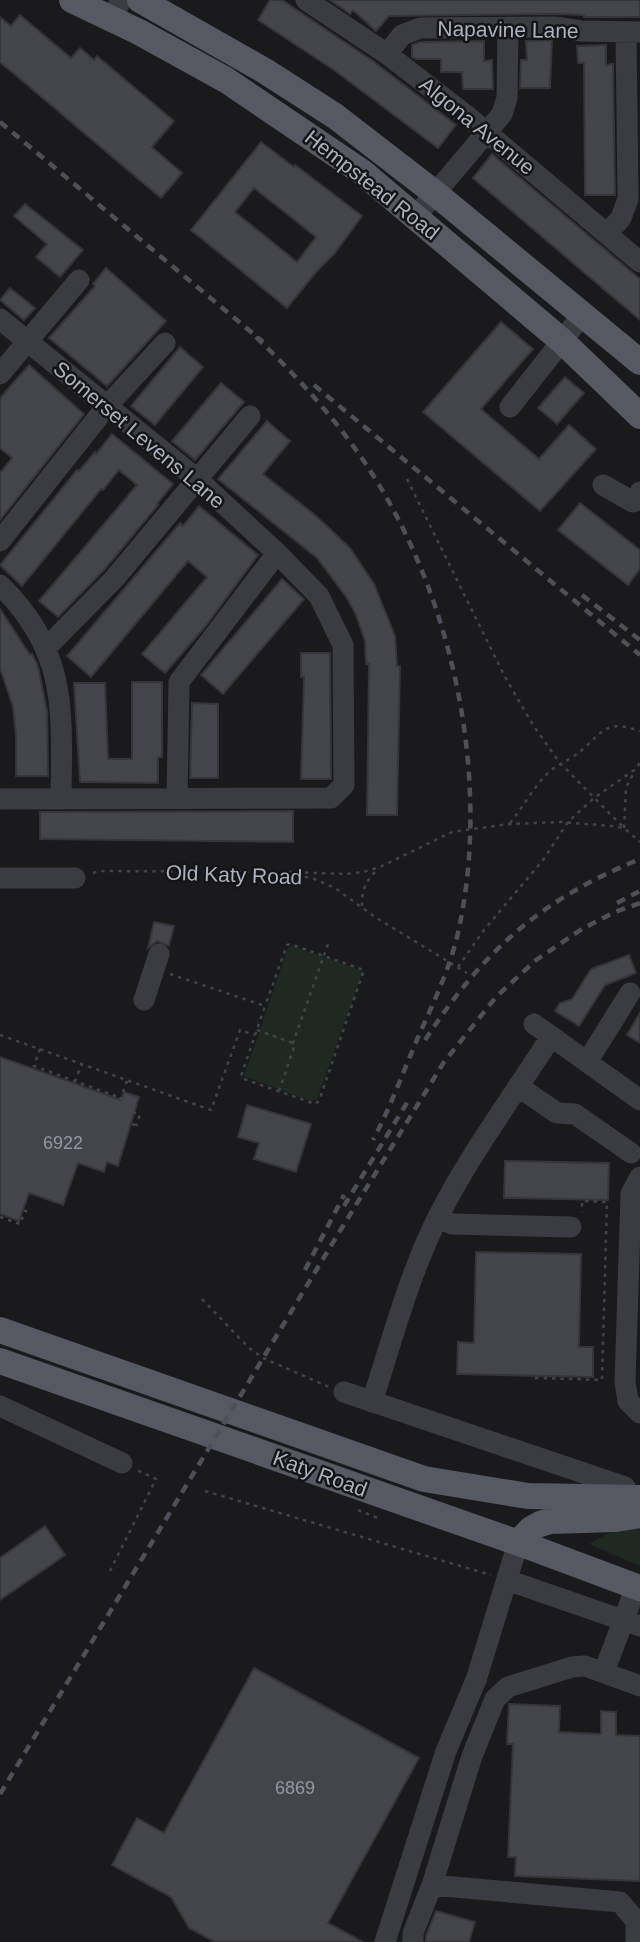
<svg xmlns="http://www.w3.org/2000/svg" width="640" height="1942" viewBox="0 0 640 1942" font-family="Helvetica,sans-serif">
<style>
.green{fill:#1f2921}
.building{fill:#44454a;stroke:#343439;stroke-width:2;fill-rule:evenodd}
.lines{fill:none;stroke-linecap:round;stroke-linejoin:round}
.path{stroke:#41434a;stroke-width:2.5;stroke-dasharray:3.5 5;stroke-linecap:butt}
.minor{stroke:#3b3c42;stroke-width:21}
.major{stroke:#565962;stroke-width:26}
.rail{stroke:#4e5058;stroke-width:4.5;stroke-dasharray:9 7;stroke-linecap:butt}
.labels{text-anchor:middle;stroke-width:5;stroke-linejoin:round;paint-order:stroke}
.number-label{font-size:18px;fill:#9296a1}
.street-label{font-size:21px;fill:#acb1be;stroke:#151518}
</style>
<rect width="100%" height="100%" fill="#1a1a1d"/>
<path class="green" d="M292 946 360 970 362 974 317 1099 311 1101 244 1076 288 948Z
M640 1528V1566L589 1544 607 1534Z"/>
<path class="building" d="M270 0H282L373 61 456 125 438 148 334 70 258 20Z
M330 0H640V17H584V15L555 14 389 16 376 31 353 10 350 14Z
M20 15 71 58 80 48 94 60 97 56 174 121 152 147 182 173 161 198 0 62V17L11 26Z
M552 40 550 88H520L521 60H527L526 41Z
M484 41V61L492 60 493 89H463L462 72H441V59H416L412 57V45L420 42Z
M606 45V65L613 64 615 195H585L584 63H578L577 46Z
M261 142 294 167 295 165 311 177 362 216 335 253 316 272 287 308 191 230ZM254 188 316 237 297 262 235 212Z
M492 154 640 279V320L473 178Z
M25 204 83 250 60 277 36 257 47 244 14 216Z
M106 268 166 321 107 386 49 338 95 286 93 284Z
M10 288 35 308 24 320 0 300Z
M501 322 533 349 481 409 539 459 569 425 596 449 540 511 423 412Z
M180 347 203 367 155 425 131 406Z
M29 365 84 414 0 520V473L12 458 0 448V398Z
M565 377 584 393 557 424 538 408Z
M221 383 244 402 195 460 172 441Z
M267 421 290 441 263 474 315 515 350 548 374 584 395 636 397 666H400L397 815H367L369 664H366L365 641 356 615 347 598 317 558 218 479Z
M112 434 173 484 157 504 158 505 104 570 58 617 39 601 137 485 119 470 103 490 101 489 22 586 0 565 77 470 79 471 95 452 96 454Z
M580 503 640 550V569L628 585 558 530Z
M199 506 258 555 204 628 165 673 142 654 207 577 188 561 91 677 67 656 180 523 183 526Z
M282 579 304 599 223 694 201 675Z
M0 609 30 655 32 654 38 666 47 711 48 776H16V737L13 707 0 668Z
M301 653H330L331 779H301L304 677H301Z
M132 682H162V757H158V783L80 782 74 683H105L108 759H132Z
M192 703 218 704V778H190Z
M293 811V842L40 839V812Z
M154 922 174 926 169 946 157 941 148 948Z
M629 955 636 973 605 985 579 1026 555 1011 560 1003 572 999 591 969Z
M640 1013V1043L627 1035Z
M0 1057 121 1100 124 1092 139 1097 118 1166 107 1162 104 1172 78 1163 63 1205 29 1193 19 1221 0 1214Z
M247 1105 311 1124 296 1172 254 1159 259 1143 238 1137Z
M505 1161 609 1163 608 1200 504 1198Z
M476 1252 581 1254 579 1347H593V1377L457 1374 458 1342 474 1343Z
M45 1526 65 1555 0 1600V1558Z
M254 1668 419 1758 328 1923 363 1942H215L189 1928 171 1897 112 1865 137 1818 164 1833Z
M509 1704 560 1706 559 1732 601 1734V1711L616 1712V1735L640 1736V1881L515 1876 516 1857H508L513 1744H507Z
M436 1911 475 1922 469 1942H426V1936Z"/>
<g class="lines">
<path class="path" d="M407 479 505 677 533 725 560 763 624 828
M510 823C523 807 533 788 547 774 558 763 573 759 583 749 605 729 608 720 640 731
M624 828 626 788 635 770
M288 872 346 874 363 872 380 867 452 832 509 824 561 822 611 826 624 828 640 842
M93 873 100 871 274 872 312 878 335 888 375 917 467 973
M362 906C362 889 365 882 377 870
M458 967 484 930 543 860 568 822 594 798 637 768 640 762
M170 974 265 1006 241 1076 244 1079 315 1104 319 1101 364 970 290 944 287 945 265 1006
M257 1030 293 1043
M0 1035 211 1110 240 1030 255 1035
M40 1049 34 1066 121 1098
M127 1081 118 1106 140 1115 136 1126
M75 1082 81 1065
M279 1091 295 1044 293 1043 328 944
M132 1124 140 1127
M0 1217 20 1224 25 1211 32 1213
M202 1299 248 1347 263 1358 329 1387
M535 1378 602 1380 607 1202 582 1201V1212
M205 1491 491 1575
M358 1510 380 1519
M110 1571 156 1479 137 1470"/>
<path class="minor" d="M306 0 387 54 466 115 640 262
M112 19 121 0
M387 54 402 35 420 28 555 27 581 31 640 32
M416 216 502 114 507 98 508 27
M607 234 621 218 628 199 626 32
M0 319 198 480 277 553
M0 374 79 280
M510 407 583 314
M603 485 633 502 638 500 640 492
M0 541 107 406 165 343
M0 585C68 651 62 711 61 798
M46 648 114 579 250 416
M0 799 331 798 344 785 343 645 319 596 277 553 179 682 177 798
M0 878H75
M144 1000 159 954
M534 1024 640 1100
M587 1062 630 993
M519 1087 557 1113 575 1114 631 1153
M640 1177 631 1194 625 1382 628 1401 640 1413
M438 1218 452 1224 571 1227
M344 1392 625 1487
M372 1402C392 1340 409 1275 438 1217 470 1154 513 1096 551 1037
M0 1406 122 1463
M507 1580 640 1626
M604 1672 636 1587
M432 1885 620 1902 636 1921V1942
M385 1942 446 1751 476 1680 518 1543
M413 1942V1933L432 1885 472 1756 495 1699 508 1687 572 1667 585 1666 640 1686"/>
<path class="major" d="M72 0 139 32 226 80 362 172 562 341 640 416
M140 0 265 71 335 116 436 194 640 362
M0 1330 424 1479 528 1496 640 1498
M0 1361 530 1547 640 1588
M518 1543 531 1529 540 1524 550 1521 616 1519 640 1515"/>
<path class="rail" d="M0 122 263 342
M256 337C307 386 354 439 389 502 458 625 489 789 459 928 451 968 432 1005 416 1042 402 1075 390 1108 373 1140
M314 385 640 655
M582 595 640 640
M617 903 640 891
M425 1040C484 950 540 900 640 859
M344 1206 408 1101
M305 1270 344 1195
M0 1794 335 1239 444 1062 496 997 536 960 582 929 615 912 640 903"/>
</g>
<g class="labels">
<g class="number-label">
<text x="63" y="1149">6922</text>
<text x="295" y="1794">6869</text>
</g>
<g class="street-label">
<text transform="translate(508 30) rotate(1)" y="7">Napavine Lane</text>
<text transform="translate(477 126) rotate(39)" y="7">Algona Avenue</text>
<text transform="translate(372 185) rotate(38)" y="7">Hempstead Road</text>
<text transform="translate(139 435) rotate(40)" y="7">Somerset Levens Lane</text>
<text transform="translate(234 875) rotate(2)" y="7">Old Katy Road</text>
<text transform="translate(320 1474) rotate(20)" y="7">Katy Road</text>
</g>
</g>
</svg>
